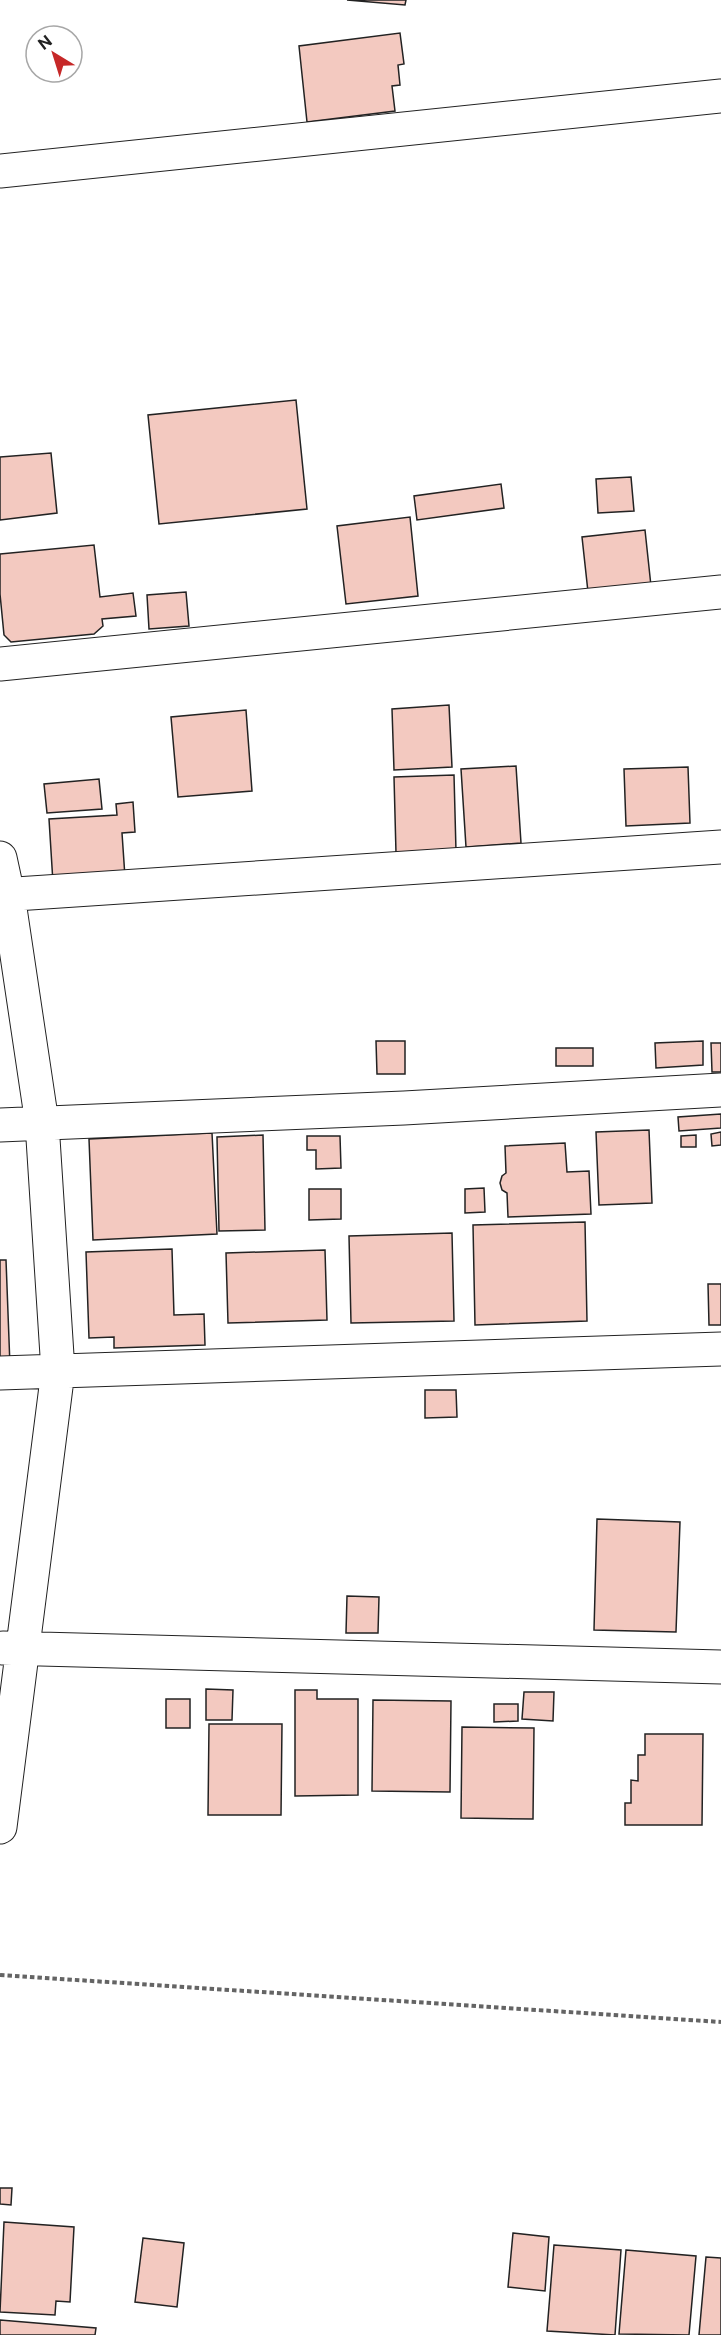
<svg xmlns="http://www.w3.org/2000/svg" width="721" height="2335" viewBox="0 0 721 2335" font-family="'Public Sans',sans-serif">
<style>
.building{fill:#f3c9c0;stroke:#222;stroke-width:1.5}
.lines{fill:none;stroke-linecap:round;stroke-linejoin:round}
.minor-casing{stroke:#222;stroke-width:35}
.path{stroke:#646464;stroke-width:4;stroke-dasharray:4.5 3;stroke-linecap:butt}
.minor{stroke:#fff;stroke-width:33}
</style>
<rect width="100%" height="100%" fill="#fff"/>
<path class="building" d="M347 0H406L405 5Z
M400 33 404 64 398 65 400 85 392 86 395 111 307 122 299 46Z
M296 400 307 509 159 524 148 415Z
M51 453 57 513 0 520V457Z
M631 477 634 511 598 513 596 479Z
M501 484 504 508 417 520 414 496Z
M410 517 418 596 346 604 337 526Z
M645 530 651 586 588 592 582 537Z
M94 545 100 597 133 593 136 616 102 619 103 626 94 634 11 642 4 635 0 594V554Z
M186 592 189 626 149 629 147 595Z
M449 705 452 767 394 770 392 709Z
M246 710 252 791 178 797 171 717Z
M516 766 521 843 466 847 461 769Z
M688 767 690 823 626 826 624 769Z
M454 775 456 851 396 853 394 777Z
M99 779 102 809 47 813 44 784Z
M133 802 135 832 122 833 125 877 53 883 49 819 117 815 116 804Z
M376 1041H405V1074H377Z
M703 1041V1065L656 1068 655 1043Z
M711 1043H721V1072H712Z
M556 1048H593V1066H556Z
M721 1114V1128L679 1131 678 1117Z
M649 1130 652 1203 599 1205 596 1132Z
M721 1132V1145L712 1146 711 1134Z
M212 1133 217 1234 93 1240 89 1139Z
M263 1135 265 1230 219 1231 217 1137Z
M696 1135V1147H681V1136Z
M307 1136H340L341 1168 316 1169V1150H307Z
M565 1143 567 1172 589 1171 591 1214 508 1217 507 1193 502 1190 500 1183 502 1176 506 1173 505 1146Z
M484 1188 485 1212 465 1213V1189Z
M309 1189H341V1219L309 1220Z
M585 1222 587 1321 475 1325 473 1225Z
M452 1233 454 1321 351 1323 349 1236Z
M172 1249 174 1315 204 1314 205 1345 114 1348V1337L89 1338 86 1252Z
M325 1250 327 1320 228 1323 226 1253Z
M0 1260H6L10 1366H0Z
M708 1284H721V1325H709Z
M425 1390H456L457 1417 425 1418Z
M597 1519 680 1522 676 1632 594 1630Z
M347 1596 379 1597 378 1633H346Z
M206 1689 233 1690 232 1720H206Z
M295 1690H317V1699H358V1795L295 1796Z
M524 1692H554L553 1721 522 1719Z
M166 1699H190V1728H166Z
M373 1700 451 1701 450 1792 372 1791Z
M494 1704H518V1721L494 1722Z
M209 1724H282L281 1815H208Z
M462 1727 534 1728 533 1819 461 1818Z
M645 1734H703L702 1825H625V1803H631V1780L638 1781V1755H645Z
M0 2188H12L11 2205 0 2204Z
M4 2222 74 2227 70 2302 56 2301 55 2315 0 2312Z
M513 2233 549 2237 545 2291 508 2287Z
M143 2238 184 2243 177 2307 135 2302Z
M554 2245 621 2250 615 2335 547 2331Z
M626 2250 696 2256 689 2335 619 2334Z
M706 2257 721 2258V2335H699Z
M0 2320 96 2328 95 2335H0Z"/>
<g class="lines">
<defs>
<path id="minor" d="M0 171 721 96
M0 664 721 592
M0 858 8 895 42 1123 58 1371 0 1827
M0 895 721 847
M0 1125 404 1108 721 1090
M0 1373 721 1349
M3 1648 721 1667"/>
</defs>
<use href="#minor" class="minor-casing"/>
<path class="path" d="M0 1975 721 2022"/>
<use href="#minor" class="minor"/>
</g>
<g transform="translate(54 54) rotate(322)"><circle r="28" fill="#ffffff" stroke="#a7a7a7" stroke-width="1.5"/>
<path d="M0-4.5L10 22L0 15L-10 22Z" fill="#c62828"/>
<text y="-9" font-size="16" font-weight="bold" text-anchor="middle" fill="#222222">N</text>
</g>
</svg>
